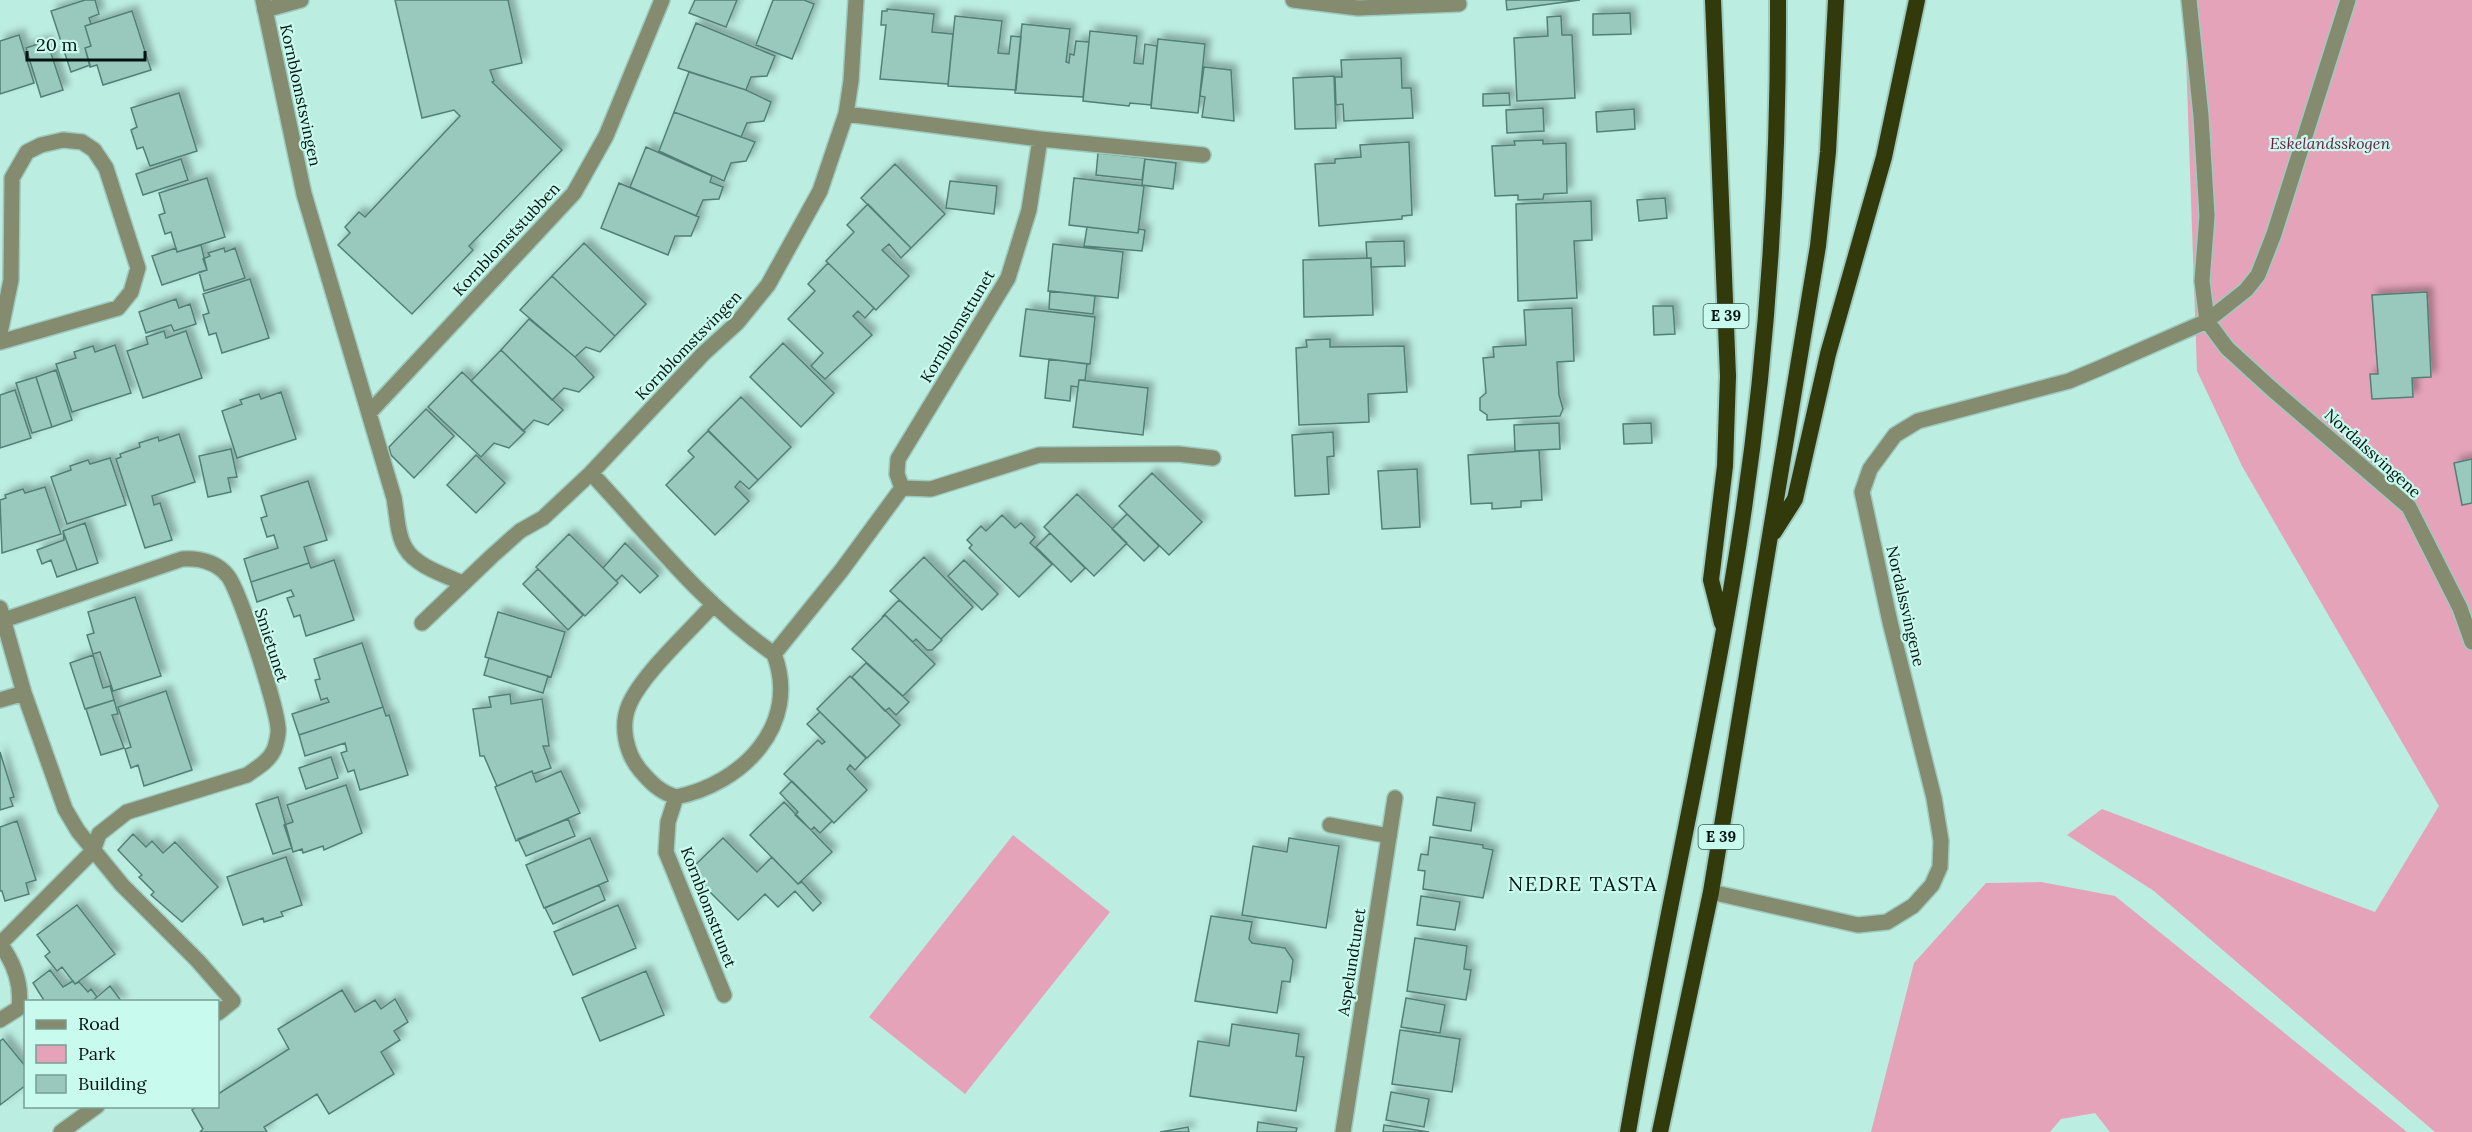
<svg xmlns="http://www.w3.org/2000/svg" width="2472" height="1132" viewBox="0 0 2472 1132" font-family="Lora,serif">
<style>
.green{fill:#e4a3b8}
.building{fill:#99c9bd;stroke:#528076;stroke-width:1.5;filter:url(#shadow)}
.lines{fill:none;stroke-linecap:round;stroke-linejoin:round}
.service-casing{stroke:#9dcabe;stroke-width:18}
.minor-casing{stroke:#9dcabe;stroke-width:18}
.trunk-casing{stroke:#9dcabe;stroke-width:20}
.service{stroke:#858b6f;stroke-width:15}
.minor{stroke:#858b6f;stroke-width:15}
.trunk{stroke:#32390a;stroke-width:16}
.labels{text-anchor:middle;stroke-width:4.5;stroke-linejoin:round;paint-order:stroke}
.shield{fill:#c8faed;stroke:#3d5851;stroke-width:1.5}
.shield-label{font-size:15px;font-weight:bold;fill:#02120e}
.street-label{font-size:16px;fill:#02120e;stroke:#c8faed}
.park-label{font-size:16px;font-style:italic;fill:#6c183e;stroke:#c8faed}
.quarter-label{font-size:20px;letter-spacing:1.5px;fill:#02120e;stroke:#c8faed}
</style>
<defs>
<filter id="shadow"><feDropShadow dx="5.5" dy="-5.5" stdDeviation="3" flood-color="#0004"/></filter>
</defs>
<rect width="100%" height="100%" fill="#bbede0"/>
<path class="green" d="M2184 0H2472V1132H2435L2154 891 2067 835 2102 809 2375 912 2439 806 2242 466 2197 371Z
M1013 835 1110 912 965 1094 869 1017Z
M2041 882 2115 896 2407 1132H2110L2095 1113 2061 1119 2050 1132H1871L1914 963 1986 883Z"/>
<path class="building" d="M85 0H95L99 14 89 18 91 24 85 26 91 46 85 48 90 65 71 72 51 11Z
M395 0H508L522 63 490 70 494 81 492 82 562 150 469 246 473 250 412 314 338 245 350 233 345 227 359 212 365 217 460 116 454 110 422 118Z
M695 0H737L726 27 689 13Z
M773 0H804L814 4 792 59 756 45Z
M1506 0H1580L1507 10Z
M887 9 934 14 932 32 953 34 948 84 880 79 886 25H881L882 11H887Z
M132 11 151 70 103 85 97 65 90 67 85 48 91 46 85 26Z
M1630 13 1631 34 1593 35V14Z
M955 16 1002 21 998 53 1009 54 1011 36 1021 37 1016 90 948 86Z
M1561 16 1562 35H1572L1575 98 1517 101 1514 38 1548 36 1547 17Z
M696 23 775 56 767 76 751 77 746 90 678 68Z
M1022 24 1070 29 1066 62 1069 63 1070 54 1074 55 1076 41 1089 42 1083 97 1015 93Z
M1090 31 1137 36 1134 63 1143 64 1145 44 1157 46 1151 105 1130 103 1129 106 1083 101Z
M19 35 34 83 0 94V41Z
M1158 39 1205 44 1198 113 1151 108Z
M47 41 63 90 41 97 26 48Z
M1401 58 1402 88H1411L1413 118 1344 121 1343 104 1336 105 1335 77H1342L1341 60Z
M1204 67 1231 70 1234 121 1202 117 1205 97 1200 96Z
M689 72 746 90 771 102 764 121 747 123 741 137 674 112Z
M1334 76 1336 128 1295 129 1293 78Z
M179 93 197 151 150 166 143 147 137 149 131 130 137 127 131 108Z
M1509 93 1510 105 1483 106V94Z
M1543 108 1544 131 1507 133 1506 110Z
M1634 109 1635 129 1597 132 1596 112Z
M674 112 755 142 746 161 731 163 724 181 659 151Z
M1543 140V144L1566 143 1567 193 1544 194 1543 199 1518 200V195L1495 196 1492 146 1515 145 1514 141Z
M1409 142 1412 215 1402 216V219L1319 226 1315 164 1335 163V159L1361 157 1360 145Z
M646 147 712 176 710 182 723 187 719 199 703 200 696 216 630 187Z
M1098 153 1145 158 1142 180 1096 175Z
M181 159 188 180 143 195 136 174Z
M1145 159 1176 163 1173 189 1142 185Z
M895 164 945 214 911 248 861 198Z
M207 178 225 237 177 252 171 232 165 234 159 215 165 213 159 193Z
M1074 178 1144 186 1138 233 1069 225Z
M950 181 997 186 994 214 946 208Z
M619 183 699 217 691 236H675L668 255 601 228Z
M1665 198 1667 218 1639 221 1637 200Z
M1591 201 1592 240 1574 241 1577 298 1518 301 1516 204Z
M868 204 911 248 901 258 889 244 882 250 909 276 876 310 826 261 854 232 847 225Z
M1087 227 1138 233 1139 229 1145 230 1142 251 1084 246Z
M1404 241 1405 266 1371 267V258H1367L1366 242Z
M584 243 646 304 615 336 552 276Z
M1053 244 1123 252 1118 298 1048 291Z
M201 245 207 270 162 285 152 256 176 248 177 252Z
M224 248 225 252 235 248 245 278 204 291 199 272 207 270 203 259 210 256 208 253Z
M1371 258 1373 315 1304 317 1303 260Z
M828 263 874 308 865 318 858 311 853 316 872 335 825 379 811 366 823 353 788 319 815 291 808 284Z
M552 276 615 336 600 352 586 347 575 357 520 310Z
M250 279 269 338 222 353 216 333 209 335 203 315 209 313 203 294Z
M1050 291 1095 296 1093 314 1049 309Z
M2427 292 2431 377 2412 378 2413 397 2372 399 2370 374H2378L2372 295Z
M176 299 179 308 190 304 196 324 174 331 171 325 146 333 139 312Z
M1653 306H1673L1675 334 1654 335Z
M1572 308 1574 361 1557 362 1559 395 1563 409 1560 416 1487 420V415L1480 410V398L1486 393 1483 358 1494 357 1493 347 1526 345 1524 310Z
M1026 309 1095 317 1090 364 1020 356Z
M529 319 575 357 594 377 579 392 564 388 552 400 501 350Z
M164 331 166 338 186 331 202 378 143 398 127 351 148 344 146 337Z
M1330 339V347L1404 346 1407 392 1368 394 1369 422 1299 425 1296 348 1307 347 1306 340Z
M783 343 834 393 801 427 750 377Z
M115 345 131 393 72 412 56 364 76 358 74 352 93 346 95 352Z
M501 350 563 410 548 425 534 420 523 431 471 381Z
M1049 359 1087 364 1085 380H1079L1078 387 1071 386 1070 401 1045 398Z
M56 370 72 420 52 427 36 377Z
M462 372 525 432 509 448 494 443 481 457 428 407Z
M36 377 52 427 32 433 16 383Z
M1079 380 1148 388 1143 435 1073 427Z
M15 390 31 438 0 448V395Z
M281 392 296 439 237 458 222 411 242 404 240 400 259 394 261 399Z
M741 397 791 447 758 480 708 430Z
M426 409 454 436 414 478 391 455 389 447Z
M1559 423 1560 449 1515 451 1514 425Z
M1651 423 1652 443 1624 444 1623 424Z
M708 431 758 480 749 489 740 481 735 487 749 501 715 535 666 485 694 457 688 451Z
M1333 432 1334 456 1327 457 1329 494 1295 496 1292 435Z
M179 434 195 482 152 496 154 505 160 503 172 540 145 548 116 459 121 457 120 454 140 447 139 443 158 437 159 441Z
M231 449 237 477 228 478 231 492 208 497 199 456Z
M1539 450 1542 500 1521 501V507L1492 509V503L1471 504 1468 455Z
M476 455 505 483 476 513 447 485Z
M110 458 126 505 67 524 51 477 71 470 70 466 88 460 90 464Z
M2472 459V503L2462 505 2454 463Z
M1417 469 1420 527 1382 529 1378 471Z
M1152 473 1202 522 1169 555 1119 506Z
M308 481 327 540 304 547 309 563 251 582 244 559 278 548 274 535 267 537 261 518 267 516 261 496Z
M45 487 61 534 2 553 0 500 6 498 5 495 23 489 25 493Z
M1077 494 1127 543 1094 576 1044 527Z
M1127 514 1159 546 1144 561 1112 529Z
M1002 515 1015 528 1021 523 1035 537 1030 543 1052 564 1019 597 969 548 972 545 967 540 981 526 986 531Z
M85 523 98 563 77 570 63 531Z
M63 531 77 570 57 577 51 560 42 564 37 550 64 540Z
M1050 533 1085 568 1071 582 1036 547Z
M569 534 618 583 585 616 536 567Z
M625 543 658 576 640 593 622 575 616 581 603 568Z
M924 557 973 607 941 639 890 591Z
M334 560 354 620 306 636 300 615 294 617 287 598 294 596 291 590 257 602 251 582 309 563 311 568Z
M964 560 998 594 982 610 948 576Z
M538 569 583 615 568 630 523 584Z
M135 597 161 676 113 691 100 652 93 654 87 635 94 633 88 612Z
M899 600 942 640 932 650H927L916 639 913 642 885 615 882 617Z
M498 612 565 632 551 677 485 657Z
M885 615 935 664 903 696 852 649Z
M362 643 383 707 299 735 292 714 329 702 327 698 321 700 315 680 320 679 314 659Z
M93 655 103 688 110 686 114 700 85 709 70 663Z
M489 658 548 676 543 693 484 675Z
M866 663 909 702 896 715 889 708 885 711 852 677Z
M850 676 900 725 867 758 817 709Z
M166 691 192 770 144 786 138 765 131 768 125 749 131 747 118 707Z
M510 694 511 704 542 699 549 746H543L551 768 533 774 532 771 497 786 484 756H480L473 709 491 707 489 697Z
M114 700 118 714 112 715 124 748 101 755 86 709Z
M383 707 386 716 389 715 408 775 360 790 354 770 348 772 341 753 347 751 345 743 305 756 299 735Z
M820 712 866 758 855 770 850 765 847 769 867 790 834 823 784 774 818 740 822 744 825 742 807 724Z
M0 752 14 797 10 798 13 806 0 810Z
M331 757 338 778 306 789 299 768Z
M532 771 536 782 561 771 580 813 516 841 495 787Z
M792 781 832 821 820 833 814 827 811 830 795 815 798 812 780 793Z
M346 785 362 833 324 850 323 846 303 853 302 849 293 852 284 825 293 822 287 805Z
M278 797 292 848 273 854 256 804Z
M1437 797 1475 803 1471 831 1433 825Z
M784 802 832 852 798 884 750 835Z
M568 819 575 836 526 856 518 839Z
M17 821 36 880 26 883 29 894 5 901 2 891H0V827Z
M133 834 146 847 152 841 163 853 175 842 218 887 182 922 151 895 154 892 139 877 142 875 118 850Z
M1430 837 1483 845V848L1493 850 1483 898 1423 889 1425 871 1418 870 1421 854 1428 855Z
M590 838 608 881 544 908 526 865Z
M723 838 757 872 772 857 798 884 802 882 821 903 813 911 795 891 778 907 765 894 738 920 689 871Z
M1289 838 1339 846 1326 928 1242 915 1253 846 1287 852Z
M286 857 302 905 281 912 283 916 264 922 263 918 243 925 227 877Z
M599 885 605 900 553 924 545 908Z
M1421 896 1460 902 1455 930 1417 925Z
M77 905 115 954 75 984 62 967 57 971 45 956 50 952 37 935Z
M618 905 636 948 573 975 554 932Z
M1211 916 1252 922 1249 939 1252 943 1285 948 1293 960 1290 982 1282 981 1277 1013 1195 1001Z
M1415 938 1467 946 1464 969 1471 970 1466 1000 1407 991Z
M50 970 63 987 73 981 75 984 79 982 88 992 91 989 97 997 91 1002H45L33 983Z
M646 971 664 1015 600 1041 582 998Z
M110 986 122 1002H91L97 997Z
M342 990 355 1012 375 1000 381 1009 395 999 408 1022 394 1031 400 1040 381 1052 394 1074 329 1114 317 1094 264 1127 267 1132H200L203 1129 192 1110 197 1106H218V1094L289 1049 278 1029Z
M1406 998 1445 1005 1440 1033 1401 1027Z
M1232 1024 1299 1034 1296 1056 1304 1057 1296 1111 1190 1096 1198 1041 1229 1046Z
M1400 1030 1460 1039 1452 1092 1392 1084Z
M3 1039 26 1067V1085L0 1105V1041Z
M1391 1092 1429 1099 1424 1127 1386 1120Z
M1258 1122 1297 1128 1296 1132H1257Z
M1384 1125 1429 1132H1383Z
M1188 1127 1189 1132H1160Z"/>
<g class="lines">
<defs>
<path id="service" d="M2189 0 2201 116 2207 216 2202 281 2207 321
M265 10 301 0
M1330 825 1389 836"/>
<path id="minor" d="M263 0 304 194 394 498C397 513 397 536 406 549 416 566 445 575 462 583
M1293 0 1358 8 1459 4
M846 114 1040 139 1203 155
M2207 321 2227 348 2273 390 2409 507 2460 608 2472 642
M0 333 11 280 12 178 27 152 41 145 63 140 82 142 94 150 106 168 138 268 131 292 118 308 0 342
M369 413 574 193 606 136 662 0
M591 473C650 536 703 605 774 654L841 571 902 488 897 474 898 459 1008 278 1029 210 1040 139
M902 488 931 489 1039 455 1178 454 1213 458
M712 606C689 632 642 674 629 705 620 726 626 753 640 770 651 783 660 792 676 797L668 822 666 852 724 995
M0 608 24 693 65 809 78 831 122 885 198 961 233 1001 218 1013
M422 623 492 556 520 531 543 518 591 473 703 354 737 323 768 285 820 191 846 114 851 81 856 0
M0 700 24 693
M676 797C742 784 801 725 774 654
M1711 892 1858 925 1887 922 1913 906 1932 885 1940 867 1941 841 1934 798 1890 622 1862 492 1870 469 1895 435 1918 421 2069 381 2100 368 2207 321 2246 290 2258 275 2274 234 2348 0
M0 944 93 851 99 834 127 812 247 775C257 768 269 761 274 750 276 745 279 733 278 728 277 708 239 587 227 575 215 561 199 558 182 559L4 620
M0 944C15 964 22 984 19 1008L0 1020
M61 1132 97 1106
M1343 1132 1395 798"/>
<path id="trunk" d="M1713 0 1728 376 1725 466 1711 580 1722 623
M1774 532 1795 499 1828 354 1884 157 1917 0
M1628 1132C1659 949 1701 767 1732 584 1765 392 1779 195 1778 0
M1660 1132 1711 892 1818 246 1828 152 1836 0"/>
</defs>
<use href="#service" class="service-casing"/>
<use href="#minor" class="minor-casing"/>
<use href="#trunk" class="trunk-casing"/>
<use href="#service" class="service"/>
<use href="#minor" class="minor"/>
<use href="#trunk" class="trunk"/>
</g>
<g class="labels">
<g class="shield">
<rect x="1703.5" y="304" width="45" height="24" rx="4.5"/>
<rect x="1698.5" y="825" width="45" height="24" rx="4.5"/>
</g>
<g class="shield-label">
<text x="1726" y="321">E 39</text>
<text x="1721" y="842">E 39</text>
</g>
<g class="street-label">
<text transform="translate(301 95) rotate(78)" y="6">Kornblomstsvingen</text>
<text transform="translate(506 239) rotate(-47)" y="6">Kornblomststubben</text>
<text transform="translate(957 326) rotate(-59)" y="6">Kornblomsttunet</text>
<text transform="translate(688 345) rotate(-46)" y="6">Kornblomstsvingen</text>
<text transform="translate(2373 453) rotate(42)" y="6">Nordalssvingene</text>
<text transform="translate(1906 606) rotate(77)" y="6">Nordalssvingene</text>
<text transform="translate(272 645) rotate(72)" y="6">Smietunet</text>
<text transform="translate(709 907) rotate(69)" y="6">Kornblomsttunet</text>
<text transform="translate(1351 962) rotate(-81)" y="6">Aspelundtunet</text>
</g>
<g class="park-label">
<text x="2330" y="149">Eskelandsskogen</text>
</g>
<g class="quarter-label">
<text x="1583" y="891">NEDRE TASTA</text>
</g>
</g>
<rect x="24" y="1000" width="195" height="108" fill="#c8faed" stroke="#799d94" stroke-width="1.5"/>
<rect x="36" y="1020" width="30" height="9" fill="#858b6f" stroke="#799d94" stroke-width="1.5"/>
<text x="78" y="1030" font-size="18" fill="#02120e">Road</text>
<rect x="36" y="1045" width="30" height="18" fill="#e4a3b8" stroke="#799d94" stroke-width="1.5"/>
<text x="78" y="1060" font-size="18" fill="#02120e">Park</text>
<rect x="36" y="1075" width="30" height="18" fill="#99c9bd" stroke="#799d94" stroke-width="1.5"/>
<text x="78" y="1090" font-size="18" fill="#02120e">Building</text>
<path d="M27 51v9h118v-9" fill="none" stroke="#02120e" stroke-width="3"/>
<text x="36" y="51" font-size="18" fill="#02120e" stroke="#c8faed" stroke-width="4.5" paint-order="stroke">20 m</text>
</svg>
